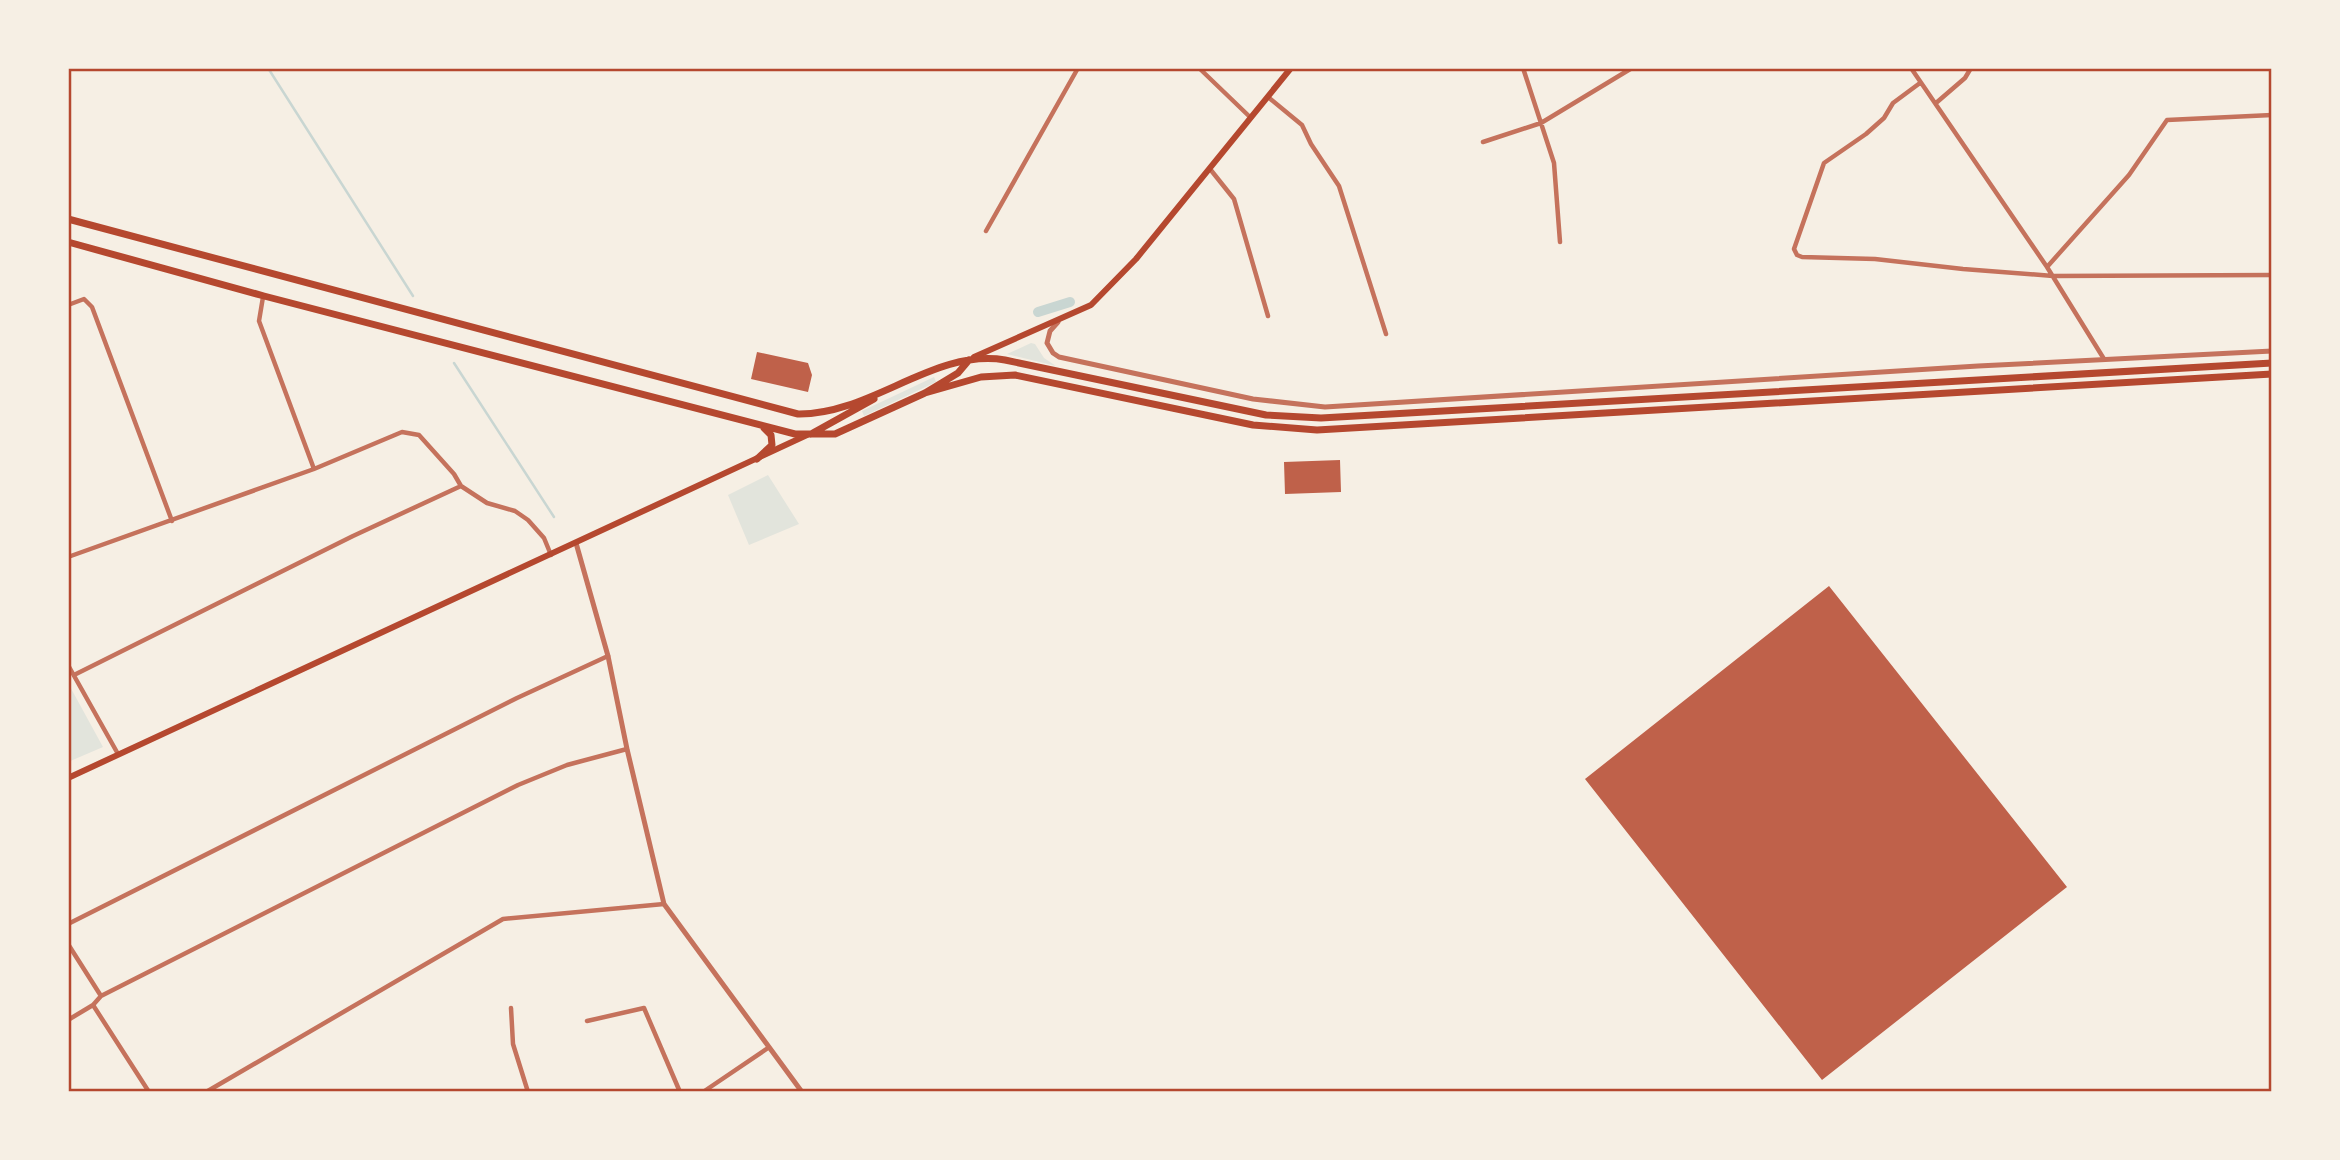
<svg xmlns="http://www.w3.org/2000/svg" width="2340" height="1160" viewBox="0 0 2340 1160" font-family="'Source Serif 4',serif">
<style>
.green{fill:#e2e4dc}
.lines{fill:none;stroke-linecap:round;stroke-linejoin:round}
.stream{stroke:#c9d6d2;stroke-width:2.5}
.canal{stroke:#c9d6d2;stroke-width:10}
.building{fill:#bf614a}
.minor{stroke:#c5725c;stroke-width:4.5}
.tertiary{stroke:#c5725c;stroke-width:5}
.secondary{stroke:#b5482f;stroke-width:6}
.primary{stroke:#b5482f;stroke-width:6}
.trunk{stroke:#b5482f;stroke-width:7}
.neatline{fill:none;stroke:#b5482f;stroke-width:2.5}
</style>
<rect width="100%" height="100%" fill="#f6efe4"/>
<path class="green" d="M1031 343 1035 344 1044 358 1056 366 1007 354Z
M934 377 936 382 864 416 862 411Z
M768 475 799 524 749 545 728 495Z
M68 683 103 747 68 762Z"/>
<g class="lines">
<path class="stream" d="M268 68 413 296
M454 363 554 517"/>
<path class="canal" d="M1038 312 1070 302"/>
</g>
<path class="building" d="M757 352 808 363 812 375 808 392 751 379Z
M1340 460 1341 492 1285 494 1284 462Z
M1829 586 2067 887 1822 1080 1585 779Z"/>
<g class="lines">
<path class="minor" d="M1199 68 1251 118
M1523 68 1554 163 1560 242
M1911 68 2047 267 2104 359
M1920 83 1893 103 1884 118 1866 134 1824 163 1794 249 1797 255 1802 257 1875 259 1963 269 2053 276 2272 275
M1268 97 1302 125 1311 144 1339 186 1386 334
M1936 103 1965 78 1971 68
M1483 142 1541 123 1632 68
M1210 169 1234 199 1268 316
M986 231 1078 68
M2047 267 2129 175 2167 120 2272 115
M263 297 259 321 314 469
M68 305 84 299 92 307 172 521
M68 557 314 469 402 432 419 435 454 474 461 486 487 503 515 511 528 520 544 538 551 555
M68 665 118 754
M74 675 353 536 461 486
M68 924 517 698 608 656
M68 944 101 996
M93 1005 149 1092
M511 1008 513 1044 528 1092
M68 1020 93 1005 101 996 518 785 567 765 627 749
M587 1021 644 1008 680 1092
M206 1092 503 919 664 904
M703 1092 768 1048"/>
<path class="tertiary" d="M1058 322 1050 331 1047 343 1053 353 1059 357 1253 399 1325 407 1978 366 2272 351
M576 543 608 656 627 749 664 904 802 1092"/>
<path class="secondary" d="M974 357 1091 305 1136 259 1291 68"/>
<path class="primary" d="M68 778 807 435"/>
<path class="trunk" d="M68 219 798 414C871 415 934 348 1005 360L1266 415 1321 418 2272 363
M68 242 264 296 795 434H835L925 393 958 373 969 360
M925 393 981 377 1015 375 1253 425 1317 430 2272 374
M811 434 874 399
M757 459 772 445 771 435 764 428"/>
</g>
<rect width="2340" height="1160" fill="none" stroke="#f6efe4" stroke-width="140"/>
<rect x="70" y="70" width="2200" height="1020" class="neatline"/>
</svg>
